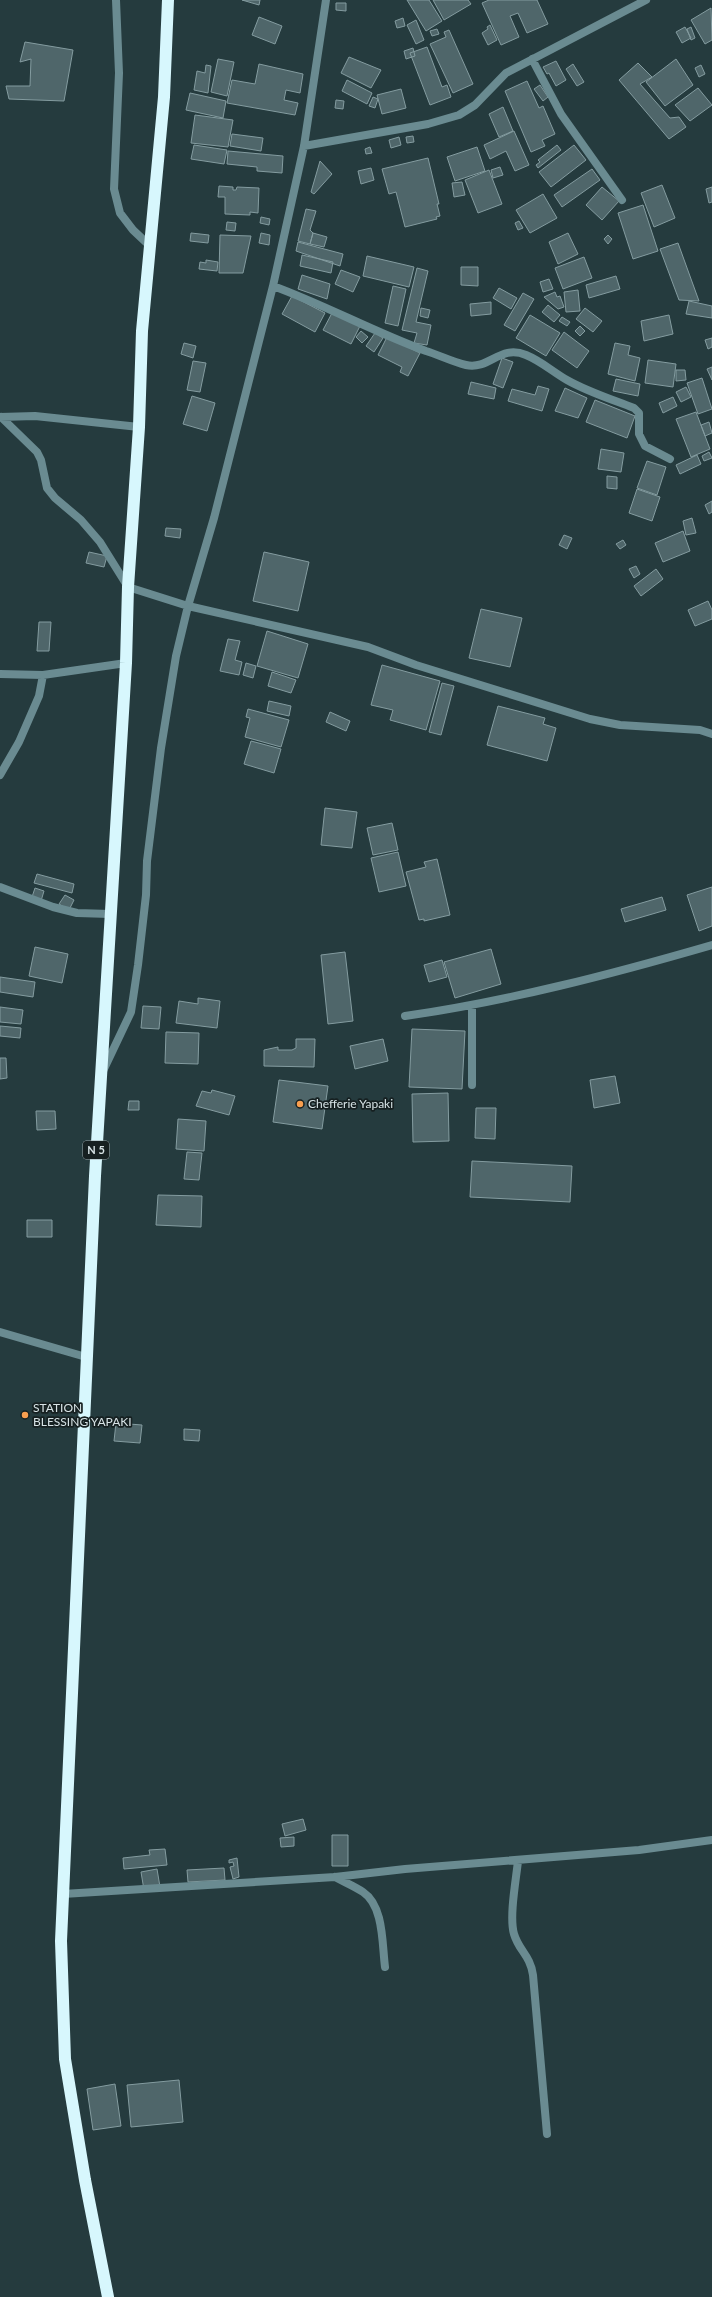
<svg xmlns="http://www.w3.org/2000/svg" width="712" height="2297" viewBox="0 0 712 2297" font-family="Lato,sans-serif">
<style>
.building{fill:#4f666a;stroke:#849ca0}
.lines{fill:none;stroke-linecap:round;stroke-linejoin:round}
.street{stroke:#6a8b91;stroke-width:8}
.highway{stroke:#d7f7fd;stroke-width:12}
.poi-dot{fill:#fa9f4f;stroke:#162021;stroke-width:1.5}
.labels{text-anchor:middle;stroke-width:3.5;stroke-linejoin:round;paint-order:stroke}
.shield{fill:#162021;stroke:#9da8ab;stroke-width:1}
.shield-label{font-size:11px;font-weight:bold;fill:#d7e3e6}
.poi-label{font-size:12px;fill:#d7e3e6;stroke:#162021;text-anchor:start}
</style>
<rect width="100%" height="100%" fill="#253b3e"/>
<path class="building" d="M242 0H260L259 5Z
M407 0H429L442 21 426 31Z
M433 0H468L471 4 444 20Z
M489 0H537L548 24 527 33 518 13 510 16 519 37 501 45 482 3Z
M336 3H346V11L336 10Z
M711 8 712 40 705 44 691 20Z
M259 17 282 26 275 44 252 35Z
M403 18 405 26 397 28 395 21Z
M416 20 424 40 416 44 407 25Z
M490 25 497 40 488 45 482 33 488 29 487 27Z
M685 27 691 38 682 43 676 32Z
M691 27 695 38 691 40 687 29Z
M437 29 439 34 432 36 430 31Z
M449 30 473 84 453 93 430 44 446 37 444 32Z
M25 42 73 50 64 101 9 99 6 86H30L31 59 20 62Z
M427 47 442 87 447 85 451 97 430 105 410 53Z
M413 48 415 56 406 59 404 51Z
M349 57 381 70 371 88 341 73Z
M218 59 234 62 227 96 211 92Z
M676 59 693 85 665 106 646 82Z
M556 61 566 80 556 86 549 73 547 74 543 67Z
M638 63 652 77 640 84 670 118 679 117 686 127 669 139 619 80Z
M259 64 303 74 300 93 286 90 284 100 298 103 295 115 227 103 232 80 255 84Z
M573 64 584 82 577 86 566 69Z
M206 65 211 66 208 93 194 90 197 71 205 73Z
M701 65 705 74 699 77 695 68Z
M347 80 372 93 367 104 342 91Z
M527 81 539 108 543 106 555 134 542 140 545 146 531 152 505 91Z
M540 85 548 97 543 101 534 89Z
M698 88 712 105 690 121 675 105Z
M401 89 406 108 382 114 377 95Z
M190 93 226 101 223 118 186 110Z
M373 97 378 99 375 108 369 106Z
M336 100 344 101 343 109 335 108Z
M503 107 513 131 499 137 489 114Z
M195 115 233 120 228 147 191 143Z
M514 131 529 165 515 171 506 151 490 159 484 145Z
M232 134 263 138 261 151 230 146Z
M413 136 414 142 407 143 406 137Z
M399 137 401 145 391 148 389 140Z
M194 145 227 150 224 164 191 159Z
M557 145 561 150 538 168 536 165 540 162 538 160Z
M574 145 586 160 551 187 539 172Z
M370 147 372 153 366 154 365 149Z
M477 147 485 171 455 181 447 157Z
M228 151 283 156 282 173 257 171V167L227 164Z
M428 158 439 204H437L440 216 436 217 437 219 405 227 396 192 389 194 382 169Z
M320 161 332 174 314 194 311 192Z
M500 167 503 175 493 178 491 170Z
M371 168 374 180 361 184 358 171Z
M592 169 600 180 562 207 554 195Z
M489 170 502 204 478 213 465 180Z
M462 182 465 195 454 197 452 183Z
M662 185 675 218 654 227 641 193Z
M219 186 233 187V190H236L237 187 259 188 258 213 250 212V215L225 214V197H218Z
M602 187 619 201 602 220 586 205Z
M712 187V202L709 203 706 189Z
M543 194 557 218 530 233 516 210Z
M643 205 658 251 633 259 618 213Z
M306 209 316 211 310 230 313 233 310 244 298 241Z
M261 217 270 219 269 225 260 223Z
M519 221 523 228 518 230 515 223Z
M227 222 236 223 235 231 226 230Z
M191 233 209 235 208 243 190 241Z
M261 233 270 235 269 245 259 243Z
M313 233 327 237 324 247 310 244Z
M568 233 578 254 558 264 549 242Z
M220 235 251 236 243 273H219Z
M608 235 612 239 608 244 604 239Z
M298 242 343 254 340 266 296 251Z
M678 243 699 301 679 300 660 249Z
M302 255 333 262 331 273 300 266Z
M367 256 414 267 409 287 363 276Z
M584 257 592 278 563 289 555 268Z
M206 260 218 262 217 271 199 269 200 262 206 263Z
M461 267H478V286L461 285Z
M417 268 428 271 416 322 431 325 427 345 414 343 417 333 402 330Z
M341 270 360 277 353 292 335 284Z
M302 275 330 284 327 299 298 289Z
M616 276 620 289 589 298 586 285Z
M549 279 553 289 543 292 540 282Z
M393 286 406 289 398 326 385 323Z
M499 288 517 298 511 309 493 298Z
M578 290 580 311 566 312 564 292Z
M555 292 557 297 560 296 564 307 558 309 544 297Z
M523 293 534 299 515 331 504 325Z
M292 296 325 313 315 332 282 314Z
M689 301 712 306V318L686 314Z
M491 302V314L471 316 470 304Z
M548 305 560 315 554 322 542 312Z
M421 308 430 310 428 318 420 316Z
M585 308 602 321 593 332 576 319Z
M332 313 360 326 351 344 323 330Z
M530 315 560 333 546 356 516 338Z
M669 315 673 334 644 341 641 321Z
M562 317 570 322 567 326 559 321Z
M580 326 585 331 580 336 575 331Z
M361 331 368 337 362 343 356 337Z
M564 332 589 351 577 368 552 350Z
M375 333 383 338 374 352 366 346Z
M387 337 420 353 408 376 400 372 402 367 378 355Z
M712 338V347L708 349 705 340Z
M184 343 196 346 193 358 181 354Z
M615 343 630 346 628 355 640 358 635 381 608 374Z
M502 358 513 362 503 388 493 384Z
M648 360 676 364 673 387 645 383Z
M193 361 206 363 200 392 187 390Z
M712 367V380L707 369Z
M676 370H685L686 380 676 381Z
M702 378 712 409 698 414 687 383Z
M616 379 640 384 638 396 613 391Z
M471 382 496 388 494 399 468 394Z
M538 386 549 389 542 411 508 401 512 389 535 395Z
M686 387 691 397 681 402 676 392Z
M565 388 587 398 578 418 555 411Z
M192 396 215 403 207 431 183 424Z
M673 397 677 406 663 413 659 403Z
M595 400 635 416 627 438 586 422Z
M696 412 710 449 691 457 676 419Z
M709 422 712 433 705 436 701 425Z
M601 449 624 453 621 472 598 469Z
M709 452 712 458 704 461 702 456Z
M697 455 701 464 680 474 676 465Z
M647 461 666 467 657 495 637 488Z
M607 476 617 477V489L607 488Z
M637 489 660 497 652 521 629 513Z
M712 501V512L709 514 705 505Z
M692 518 696 533 686 535 683 521Z
M166 528 181 529 180 538 165 536Z
M683 531 690 551 663 562 655 543Z
M564 535 572 538 567 549 559 545Z
M623 540 626 545 620 549 616 544Z
M89 552 107 556 104 567 86 563Z
M264 552 309 562 298 611 253 601Z
M636 566 640 574 634 578 629 569Z
M656 569 663 579 641 596 634 586Z
M708 601 712 610V619L695 626 688 610Z
M481 609 522 618 510 667 469 658Z
M39 622H51L49 651H37Z
M267 631 308 644 298 678 257 666Z
M228 639 240 641 235 660 242 662 239 675 220 671Z
M246 663 256 666 253 678 243 675Z
M382 665 440 681 426 730 390 720 393 710 371 705Z
M272 672 296 680 291 693 268 686Z
M442 683 454 686 441 735 429 732Z
M269 701 291 706 289 716 267 711Z
M498 706 545 718 543 724 556 728 547 761 487 745Z
M248 709 289 720 281 747 245 737 250 718 246 717Z
M330 712 350 721 346 731 326 722Z
M251 741 281 749 274 773 244 764Z
M325 808 357 812 352 848 321 845Z
M392 823 398 850 373 855 367 828Z
M398 852 406 886 379 892 371 858Z
M437 859 450 915 424 921V919L419 920 406 872 426 867 424 862Z
M37 874 74 884 72 893 34 883Z
M712 887V926L699 931 687 895Z
M35 888 44 891 41 901 32 897Z
M65 895 74 900 69 910 59 904Z
M662 897 666 910 625 922 621 909Z
M35 947 68 954 62 983 29 976Z
M491 949 501 984 455 998 444 962Z
M345 952 353 1021 328 1024 321 955Z
M442 960 447 977 429 982 424 965Z
M0 977 35 982 33 997 0 992Z
M198 998 220 1001 217 1028 176 1023 179 1001 198 1004Z
M143 1006 161 1007 159 1029 141 1028Z
M0 1007 23 1010 21 1024 0 1022Z
M0 1026 21 1028 20 1038 0 1036Z
M412 1029 465 1031 462 1089 409 1087Z
M166 1032 199 1033 198 1064 165 1063Z
M296 1039H315L314 1067 264 1066V1050L278 1047V1050H292L296 1048Z
M383 1039 388 1061 355 1069 350 1046Z
M0 1058H6L7 1078 0 1079Z
M615 1076 620 1103 594 1108 590 1080Z
M279 1080 328 1086 322 1129 273 1122Z
M212 1090 235 1096 229 1115 196 1106 202 1091 211 1093Z
M448 1093 449 1141 413 1142 412 1094Z
M129 1101H139V1110H128Z
M476 1108H496L495 1139 475 1138Z
M36 1111H55L56 1129 37 1130Z
M178 1119 206 1121 204 1151 176 1149Z
M187 1152 202 1153 199 1180 184 1179Z
M472 1161 572 1166 570 1202 470 1197Z
M158 1195 202 1196 201 1227 156 1225Z
M27 1220H52V1237H27Z
M116 1423 142 1425 140 1443 114 1441Z
M184 1429 200 1430 199 1441 184 1440Z
M303 1819 306 1830 285 1836 282 1824Z
M332 1835H348V1866H332Z
M294 1837V1846L281 1847 280 1838Z
M165 1849 167 1865 124 1869 123 1858 150 1855 149 1850Z
M237 1858 239 1877 233 1879 230 1867 234 1866 233 1862 229 1863V1860Z
M224 1868 225 1880 188 1882 187 1870Z
M157 1869 160 1887 144 1890 141 1872Z
M179 2080 183 2122 131 2127 127 2085Z
M115 2084 121 2126 93 2130 87 2089Z"/>
<g class="lines">
<path class="street" d="M116 0 119 73 114 189 120 213 133 230 150 246
M532 59 561 114 622 200
M304 146 428 124 459 115 475 105 506 73 646 0
M273 286C325 305 374 332 426 351 439 355 453 362 466 365 490 370 500 344 526 355 541 361 553 372 567 380 588 392 611 399 634 408L639 413V434L645 446 670 459
M0 417 35 416 139 427
M1 417 37 452 41 460 47 488 55 498 81 520 100 542 128 587 188 606 368 647 416 665 590 719 620 725 700 730 712 734
M0 674 43 675 126 663
M0 775 19 742 39 696 43 675
M0 887 53 907 77 913 110 914
M405 1016C509 1001 612 974 712 945
M103 1071 131 1012 138 965 146 895 147 861 161 748 176 656 188 606 214 518 273 286 304 146 326 0
M472 1085V1006
M0 1332 86 1357
M518 1861C516 1880 509 1917 514 1934 519 1951 530 1955 533 1975L547 2134
M335 1877C344 1882 354 1886 363 1892 384 1906 382 1944 385 1967
M63 1894 335 1877 405 1869 639 1850 712 1840"/>
<path class="highway" d="M108 2297 85 2180 65 2059 61 1941 95 1176 126 663 128 587 139 427 142 331 164 97 168 0"/>
</g>
<g class="poi-dot">
<circle cx="300" cy="1104" r="4"/>
<circle cx="25" cy="1415" r="4"/>
</g>
<g class="labels">
<rect class="shield" x="83" y="1141" width="26" height="18" rx="3"/>
<g class="shield-label">
<text x="96" y="1154">N 5</text>
</g>
<g class="poi-label">
<text x="308" y="1108">Chefferie Yapaki</text>
<text x="33" y="1412">STATION<tspan x="33" dy="14">BLESSING YAPAKI</tspan></text>
</g>
</g>
</svg>
